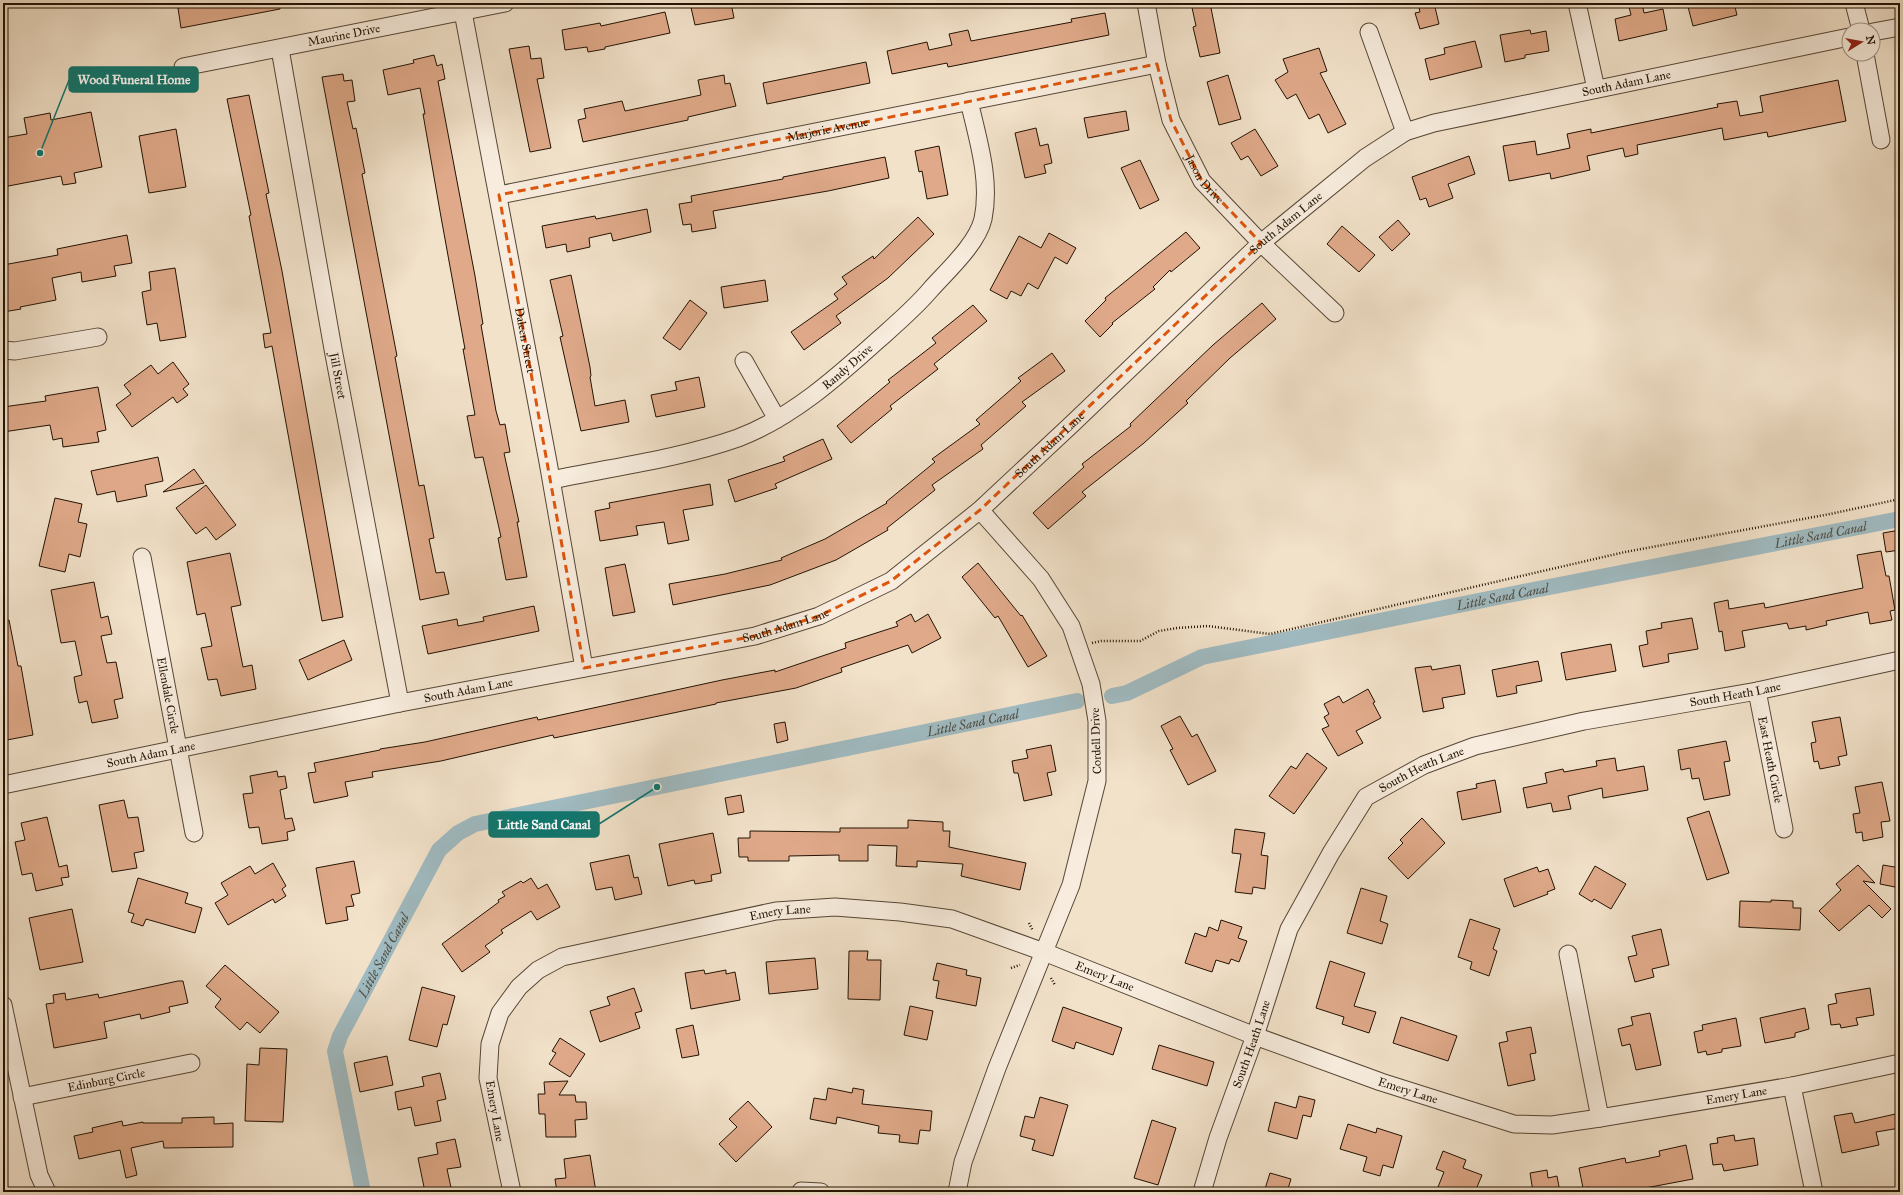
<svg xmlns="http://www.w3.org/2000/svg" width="1903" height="1195" viewBox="0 0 1903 1195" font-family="'IM FELL Great Primer',serif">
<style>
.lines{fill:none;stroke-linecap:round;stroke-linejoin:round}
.canal{stroke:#a0bbc2;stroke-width:16}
.building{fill:#e0aa8a;stroke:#221203}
.minor-casing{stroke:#564635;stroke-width:19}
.path{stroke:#221203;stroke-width:2.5;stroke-dasharray:1 2;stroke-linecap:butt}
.minor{stroke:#f7ecdd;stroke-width:17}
.marked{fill:none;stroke:#de550c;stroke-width:3;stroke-dasharray:8 5;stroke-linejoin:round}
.labels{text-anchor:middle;stroke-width:4;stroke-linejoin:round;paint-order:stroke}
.street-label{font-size:12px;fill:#221203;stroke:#f7ecdd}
.water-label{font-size:13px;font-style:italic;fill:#4e4d46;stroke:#f7ecdd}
.leader{fill:none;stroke:#0f766e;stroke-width:1.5}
.callout-dot{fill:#0f766e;stroke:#f7ecdd;stroke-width:1.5}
.callout{fill:#0f766e;stroke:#0f766e;stroke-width:1.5}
.callout-label{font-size:13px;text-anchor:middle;font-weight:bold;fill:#fff}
</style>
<rect width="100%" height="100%" fill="#f2e2ca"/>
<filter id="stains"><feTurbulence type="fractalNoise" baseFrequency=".005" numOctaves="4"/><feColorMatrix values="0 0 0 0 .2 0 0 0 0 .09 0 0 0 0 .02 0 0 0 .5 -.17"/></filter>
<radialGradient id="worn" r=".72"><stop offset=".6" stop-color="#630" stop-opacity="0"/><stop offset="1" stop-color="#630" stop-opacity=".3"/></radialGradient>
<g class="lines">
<g class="canal">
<path id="s1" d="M1112 696 1127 693 1202 657 1508 595 1900 519"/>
<path id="s2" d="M363 1192 335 1051 340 1036 439 850 458 833 475 824 1077 701"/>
</g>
</g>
<path class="building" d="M191 3H280V9L181 28 178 8 192 5Z
M690 3H731L734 18 695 25Z
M1191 3H1210L1220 53 1200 57 1193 27 1196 26Z
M1418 3H1434L1439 24 1420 29 1415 13 1420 12Z
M1628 3H1642L1644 13 1663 9 1667 30 1619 41 1615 19 1631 15Z
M1687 3H1734L1737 15 1693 26Z
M665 12 670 33 605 47V49L588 52 587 47 565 50 562 30 600 23 601 26Z
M1105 13 1109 35 948 67 947 63 892 74 887 51 927 42 929 50 952 45 949 34 968 30 971 41 1072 22 1071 19Z
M1530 30 1531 34 1546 31 1549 51 1525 55V58L1505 62 1500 35Z
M1475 41 1482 67 1430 80 1425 59 1445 54 1444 48Z
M529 46 531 59 541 58 544 78 537 79 551 148 530 152 509 49Z
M1319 48 1327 71 1320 73 1346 124 1328 133 1319 114 1309 119 1296 94 1287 99 1275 80 1288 72 1283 59Z
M434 55 437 66 442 64 445 79 438 81 475 276 483 324 481 325 496 411 500 425 505 424 510 452 504 453 519 522H517L527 577 506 580 498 538 501 537 483 457 475 458 467 416 475 415 463 349H465L441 217 423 114H425L420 88 388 95 383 70 414 63 413 60Z
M866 62 870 83 767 104 763 83Z
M343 74 344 81 352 80 355 101 347 102 353 129 356 128 365 173 362 174 397 356 395 357 419 486 424 485 434 538 429 539 436 573 444 572 449 594 420 600 322 77Z
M724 75 725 84 730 83 736 106 688 117V120L583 142 578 120 586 118 584 109 622 101 625 111 701 95 698 80Z
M1228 75 1241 119 1219 125 1207 82Z
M1838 80 1846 121 1768 137 1767 132 1724 140 1722 128 1637 145 1638 154 1625 157 1623 148 1587 156 1590 170 1551 179 1550 173 1509 181 1503 146 1535 141 1537 155 1570 148 1567 134 1591 129V133L1718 107 1717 104 1737 101 1740 116 1763 112 1760 96Z
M249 95 269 193 266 194 282 271 343 617 322 621 272 346 265 348 263 334 271 333 249 216 251 215 227 99Z
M1126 111 1129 130 1088 138 1084 118Z
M91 112 102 167 74 173 76 183 63 185 61 176 3 187V138L27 134 24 118 50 113 51 120Z
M1036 128 1040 146 1048 144 1052 163 1044 165 1046 173 1025 178 1015 133Z
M176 129 186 187 149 193 139 136Z
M1255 129 1278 166 1261 176 1248 156 1241 160 1231 143Z
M939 146 948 195 927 199 922 171 919 172 915 151Z
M1469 156 1475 174 1448 184 1453 198 1429 207 1426 198 1420 200 1412 177Z
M885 157 889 178 828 191 713 211 716 228 692 232 691 224 683 225 679 204 692 202 691 196 783 179V177Z
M1140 160 1159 200 1140 209 1121 168Z
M647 209 651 232 613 241 611 233 589 238 590 247 567 252 566 244 546 248 542 226 595 216 596 219Z
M918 217 934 234 888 278 836 316 841 323 804 350 791 332 838 299 834 294 847 284 842 277 873 256 874 259Z
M1398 220 1410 234 1392 251 1379 237Z
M1342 226 1375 255 1359 272 1327 244Z
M1186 232 1200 248 1171 272 1170 270 1153 287 1155 289 1112 323 1113 324 1100 337 1085 321 1106 300 1105 298Z
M1049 233 1076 248 1067 264 1055 257 1038 289 1028 283 1021 296 1011 291 1007 299 990 290 1019 236 1041 248Z
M127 235 132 263 114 266 116 276 82 282 81 272 52 278 56 300 20 307 21 309 3 312V265L58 255 57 249Z
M175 268 186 337 160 341 157 323 147 325 142 292 151 290 149 272Z
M571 275 590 367 591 376 590 377 595 406 625 400 629 422 581 431 560 337 563 336 550 280Z
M765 280 768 301 724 308 721 287Z
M690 300 707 313 680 350 663 338Z
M1262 303 1276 319 1230 358 1186 401 1188 403 1144 443 1082 492 1086 496 1048 529 1033 513 1084 467 1082 464 1131 426 1130 424 1213 345Z
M973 305 987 321 934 364 938 369 890 406 892 409 851 443 837 426 890 382 888 380 936 343 932 338Z
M1052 353 1065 371 1022 402 1026 406 981 445 983 449 932 485 935 490 887 528 888 530 836 560 770 585 673 605 669 584 725 574 782 560 781 558 825 539 887 503 886 502 935 462 932 459 980 424 976 420 1021 381 1018 378Z
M173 362 189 384 183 389 188 395 177 403 173 397 132 427 116 405 131 394 124 385 151 365 158 374Z
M699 377 705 407 656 417 651 395 677 390 675 382Z
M98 387 106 430 97 432 99 442 63 447 62 438 53 440 50 425 3 432V407L46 401 45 396Z
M823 439 832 459 775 484 777 488 735 502 728 480 785 461 783 457Z
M158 457 163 481 145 485 147 496 117 502 115 491 97 495 91 471Z
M194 469 204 483 163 492Z
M710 484 713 505 683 510 689 540 668 544 664 522 636 526 638 535 600 541 595 511 610 508 609 503Z
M206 485 236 525 216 540 206 527 196 534 176 508Z
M55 498 82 504 78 522 87 524 80 557 69 554 65 572 39 566Z
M1900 530V550L1886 552 1883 533Z
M1881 551 1886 576H1889L1895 610 1890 611 1892 620 1870 624 1868 612 1826 621 1827 625 1806 630V626L1789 629 1787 623 1742 631 1745 647 1725 651 1722 631 1719 632 1714 603 1728 600 1729 609 1764 603 1765 608 1863 588 1857 555Z
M230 553 241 605 231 607 243 667 252 665 256 689 221 696 217 679 208 680 201 648 212 646 205 613 197 615 187 562Z
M978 563 1021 616 1022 615 1047 656 1028 667 998 616 995 618 962 577Z
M625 564 635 612 613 616 605 568Z
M94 582 101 618 108 616 112 634 101 636 107 663 116 662 123 698 114 700 118 718 92 723 87 701 79 703 76 689 74 677 82 675 75 641 61 643 51 590Z
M534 606 539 631 428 654 422 626 457 619 458 626 484 621 483 617Z
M911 614 915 622 928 614 941 638 912 653 908 645 841 668 842 672 796 688 716 703V704L554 738 553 735 441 761 372 772 373 777 345 782 348 796 314 803 308 773 316 772 314 763 380 750V749L425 742 537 717 538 720 722 680 775 670V672L846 648 845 643 898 626 896 622Z
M1692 618 1698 649 1668 654 1669 662 1643 667 1639 646 1648 644 1646 631 1662 628 1661 623Z
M9 620 18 666H21L33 735 7 740 3 720V621Z
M344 640 352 660 308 680 299 660Z
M1611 644 1616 671 1566 680 1561 653Z
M1538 661 1542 681 1516 686 1517 693 1497 697 1492 670Z
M1460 665 1465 694 1442 698 1444 708 1423 712 1415 668 1431 666 1432 670Z
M1368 689 1375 702 1373 703 1381 718 1356 731 1363 743 1338 756 1322 729 1329 726 1324 717 1329 714 1324 704 1339 696 1343 703Z
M1180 716 1192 737 1197 734 1216 771 1188 785 1170 750 1173 749 1161 726Z
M1840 717 1847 755 1838 757 1840 765 1820 769 1818 761 1814 762 1811 743 1816 742 1812 722Z
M785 722 788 740 777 743 774 724Z
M1726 741 1730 761 1724 762 1730 795 1704 800 1699 778 1692 779 1690 768 1681 770 1678 750Z
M1051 745 1056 771 1047 773 1052 795 1024 801 1018 773H1014L1012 761 1028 758 1026 750Z
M1307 753 1327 768 1294 814 1269 796 1291 766 1296 769Z
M1615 758 1617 771 1644 766 1648 790 1603 798 1602 788 1568 796 1571 809 1553 812 1551 803 1527 808 1523 788 1547 783 1545 773 1563 769 1564 772 1597 766 1596 761Z
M277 771 278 777 285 776 287 788 280 790 285 819 292 818 295 830 287 832 288 840 262 844 259 827 249 828 243 794 253 793 250 776Z
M1495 780 1501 812 1462 820 1457 792 1477 788 1476 784Z
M1882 782 1890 821 1881 822 1883 837 1863 841 1862 832 1856 833 1853 814 1860 813 1855 787Z
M741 795 744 812 728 815 725 798Z
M124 800 128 818 138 817 144 851 134 853 137 868 112 872 99 805Z
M1709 811 1729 873 1707 880 1687 818Z
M47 817 59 867 67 865 69 877 61 878 63 885 36 891 32 873 22 875 15 842 25 840 21 823Z
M1422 818 1445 843 1408 879 1388 858 1403 843 1400 840Z
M908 820 943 822V831H950L949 847 1026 863 1020 890 961 876 963 864 917 861V867L896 866 897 846 868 845V861H839V855L789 856V861H748V857H739L738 838H750V831L840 832V828H908Z
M1235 829 1265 833 1261 855 1268 856 1265 889 1253 887 1252 894 1235 892 1241 854 1232 853Z
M713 833 721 873 711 875 712 881 695 884 694 880 668 886 659 844Z
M629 855 634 878 638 877 642 894 615 900 612 887 596 890 590 863Z
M354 861 360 893 351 895 354 906 346 907 348 920 326 924 316 868Z
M273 863 286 886 282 889 286 896 275 903 273 899 228 925 215 903 228 895 221 883 250 866 255 874Z
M1858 865 1875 883 1863 881 1891 909 1882 918 1869 905 1839 931 1819 911 1841 890 1836 884Z
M1883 865 1900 868V888L1880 884Z
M1595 866 1626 884 1611 909 1594 899 1592 902 1579 894Z
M1537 867 1539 872 1548 869 1555 889 1547 892 1548 894 1514 907 1504 879Z
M138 878 188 893 185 903 202 908 195 933 146 919 143 926 131 922 134 914 128 912Z
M531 878 538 889 547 884 560 907 537 920 531 911 501 930 503 933 485 946 490 952 462 972 442 944 499 902 498 900 505 896 502 892 521 881 523 883Z
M1361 888 1387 896 1380 921 1388 924 1382 944 1347 933Z
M1771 900 1793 901V908H1801L1800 930 1739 927 1740 901 1771 902Z
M72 909 83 962 40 970 29 918Z
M1470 919 1500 929 1493 949 1497 951 1489 976 1470 969 1472 962 1458 957Z
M1221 920 1242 927 1238 938 1247 941 1239 962 1231 959 1229 964 1216 960 1212 972 1185 963 1195 933 1206 937 1209 927 1218 931Z
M1661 929 1669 965 1652 969 1654 977 1635 982 1628 957 1637 955 1632 936Z
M849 951H868L867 960H881L880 1000 848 999Z
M815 958 818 989 769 994 766 962Z
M1330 961 1365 973 1354 1006 1376 1012 1369 1033 1342 1024 1344 1017 1316 1008Z
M937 963 967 970 966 975 981 978 976 1006 936 998 939 981 933 980Z
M225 965 279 1012 260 1033 247 1022 240 1030 215 1007 221 999 206 986Z
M704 970 705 974 726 970V974L735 972 740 1000 691 1009 685 973Z
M178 981H183L188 1003 169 1007 170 1012 141 1019 140 1014 104 1022 107 1038 54 1048 46 1004 54 1003 53 995 65 993 66 1000 98 994 99 998Z
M422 987 455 996 447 1025 443 1024 437 1047 409 1040Z
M634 988 642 1011 635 1013 640 1028 600 1042 590 1011 610 1005 607 997Z
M1870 988 1874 1015 1856 1018 1858 1025 1841 1028 1840 1024 1831 1025 1828 1005 1837 1003 1835 994Z
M910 1006 933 1011 927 1040 904 1035Z
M1063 1007 1122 1028 1113 1055 1076 1042 1074 1049 1052 1041Z
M1805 1008 1809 1029 1795 1033V1037L1765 1043 1760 1018Z
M1650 1013 1661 1065 1636 1070 1630 1044 1622 1046 1618 1029 1633 1025 1631 1017Z
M1401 1017 1457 1036 1448 1061 1393 1043Z
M1736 1018 1741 1046 1722 1049V1052L1707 1055 1706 1051 1698 1053 1694 1032 1703 1030 1702 1025Z
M693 1025 699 1055 682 1058 676 1029Z
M1531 1027 1536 1053 1530 1054 1535 1080 1508 1086 1499 1043 1508 1041 1506 1032Z
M560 1038 585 1054 570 1077 549 1064 556 1053 552 1051Z
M1159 1045 1214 1062 1207 1086 1152 1069Z
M260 1048 287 1049 283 1122 245 1121 247 1064 259 1065Z
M387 1056 393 1085 360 1092 354 1063Z
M440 1073 446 1099 437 1101 441 1121 415 1126 411 1107 398 1110 395 1092 424 1086 422 1077Z
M568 1081 559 1095H575L576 1102H586L587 1119 575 1120 576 1137H546L545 1114H539L538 1094H545L544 1082Z
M828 1088 852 1093 853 1088 864 1090 862 1104 932 1111 930 1131 920 1130 918 1144 899 1142 900 1135 878 1133 879 1126 837 1117 836 1124 810 1119 814 1098 826 1100Z
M1299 1096 1315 1100 1311 1117 1303 1115 1297 1139 1268 1131 1275 1102 1296 1108Z
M1040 1097 1068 1105 1053 1156 1032 1150 1035 1140 1020 1136 1025 1116 1034 1118Z
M748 1101 772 1127 736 1162 719 1144 737 1127 729 1119Z
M1852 1113 1855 1123 1900 1113V1128L1876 1132 1879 1145 1842 1153 1834 1116Z
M214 1117V1124L233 1123V1147L164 1148 163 1141 131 1148 137 1175 126 1178 120 1150 79 1159 74 1136 93 1132 92 1128 122 1121 123 1126 143 1122V1123H182V1118Z
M1152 1120 1176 1128 1158 1185 1134 1178Z
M1348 1124 1376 1133 1377 1128 1402 1136 1393 1168 1383 1165 1380 1176 1363 1171 1367 1157 1340 1149Z
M1734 1135 1735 1141 1754 1138 1758 1165 1724 1171 1722 1164 1713 1165 1710 1144 1718 1143 1717 1138Z
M455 1139 461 1167 447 1169 452 1192H425L418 1158 438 1154 436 1143Z
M1686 1145 1693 1179 1624 1192H1590L1589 1187 1583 1188 1579 1168 1625 1158 1626 1163 1660 1156 1659 1151Z
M1443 1151 1466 1160 1463 1168 1482 1175 1475 1192H1436L1444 1172 1436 1169Z
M590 1155 596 1192H557L555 1179 566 1178 564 1159Z
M1547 1170 1548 1178 1557 1176 1560 1192H1533L1530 1173Z
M1270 1173 1291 1179 1287 1192H1264Z"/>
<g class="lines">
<defs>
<g id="minor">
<path id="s3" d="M1146 3 1157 64 1171 120 1202 181 1261 243 1335 313"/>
<path d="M1577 3 1596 89"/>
<path d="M1854 3 1861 30"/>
<path id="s4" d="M463 12 548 462 584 668"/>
<path d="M1369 32 1405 132"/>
<path d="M1873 32 1900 27"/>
<path id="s5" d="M280 49 333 349 400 703"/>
<path d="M1865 54 1881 140"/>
<path id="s6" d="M183 67 505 3"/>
<path id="s7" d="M499 195 1157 64"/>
<path d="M3 350 15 351 98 337"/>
<path d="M744 361 777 419"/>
<path id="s8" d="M552 480C613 467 678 459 738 438 791 418 836 378 878 340 896 324 915 308 931 289 948 270 977 244 983 219 991 180 978 140 969 101"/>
<path id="s9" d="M142 557 194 833"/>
<path id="s10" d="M1757 691 1784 829"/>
<path id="s11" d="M3 785 400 703 755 636 819 616 891 581 980 510 1072 424 1261 243 1365 158 1405 132 1434 123 1849 37"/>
<path d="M1568 954 1600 1118"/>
<path d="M3 1005 39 1175 47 1192"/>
<path d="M1792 1086 1814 1192"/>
<path id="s12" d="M22 1097 191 1063"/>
<path d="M801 1191 821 1192"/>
<path id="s13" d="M512 1192 488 1078 490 1044 500 1013 519 987 538 970 562 957 776 911 835 907 900 912 952 919 1044 952 1255 1036 1381 1082 1514 1124 1552 1125 1600 1118 1792 1086 1900 1063"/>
<path d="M957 1192 963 1162 997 1068 1071 885 1097 781V721L1091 684 1071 626 1041 579 980 510"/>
<path id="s14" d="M1202 1192 1218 1138 1255 1036 1289 929 1331 853 1366 797 1424 765 1475 746 1584 721 1757 691 1900 660"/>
</g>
</defs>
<use href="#minor" class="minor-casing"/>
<path class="path" d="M1092 643 1101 641H1140L1159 631 1177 628 1208 626 1270 634 1625 552 1830 514 1900 499
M1029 923 1033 931
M1011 968 1020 965
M1051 978 1055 985"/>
<use href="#minor" class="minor"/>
</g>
<path class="marked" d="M1157 64 1171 120 1202 181 1261 243 980 510 891 581 819 616 755 636 584 668 499 195Z"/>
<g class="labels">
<g class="street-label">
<text dy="4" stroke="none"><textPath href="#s6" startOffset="164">Maurine Drive</textPath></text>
<text dy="4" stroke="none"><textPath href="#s11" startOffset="1824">South Adam Lane</textPath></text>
<text dy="4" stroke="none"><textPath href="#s7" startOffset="335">Marjorie Avenue</textPath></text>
<text dy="4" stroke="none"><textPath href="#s3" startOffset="188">Jason Drive</textPath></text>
<text dy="4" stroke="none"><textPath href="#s11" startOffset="1447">South Adam Lane</textPath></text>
<text dy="4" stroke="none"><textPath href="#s4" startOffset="334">Daleen Street</textPath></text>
<text dy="4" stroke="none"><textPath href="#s8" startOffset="322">Randy Drive</textPath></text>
<text dy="4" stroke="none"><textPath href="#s5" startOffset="332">Jill Street</textPath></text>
<text dy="4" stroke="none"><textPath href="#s11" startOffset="1123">South Adam Lane</textPath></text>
<text dy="4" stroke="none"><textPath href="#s11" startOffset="799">South Adam Lane</textPath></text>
<text dy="4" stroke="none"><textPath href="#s11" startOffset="475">South Adam Lane</textPath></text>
<text dy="4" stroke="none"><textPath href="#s14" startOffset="816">South Heath Lane</textPath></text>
<text dy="4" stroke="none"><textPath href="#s9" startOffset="141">Ellendale Circle</textPath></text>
<text transform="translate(1096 741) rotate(-92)" y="4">Cordell Drive</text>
<text dy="4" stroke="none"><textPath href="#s11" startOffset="151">South Adam Lane</textPath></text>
<text dy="4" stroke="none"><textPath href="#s10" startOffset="70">East Heath Circle</textPath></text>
<text dy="4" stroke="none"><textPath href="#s14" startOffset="492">South Heath Lane</textPath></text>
<text dy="4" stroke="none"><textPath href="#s13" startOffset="491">Emery Lane</textPath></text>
<text dy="4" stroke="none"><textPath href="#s13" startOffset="827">Emery Lane</textPath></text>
<text dy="4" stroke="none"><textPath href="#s14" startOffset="156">South Heath Lane</textPath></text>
<text dy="4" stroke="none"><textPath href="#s12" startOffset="86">Edinburg Circle</textPath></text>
<text dy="4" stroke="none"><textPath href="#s13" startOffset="1151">Emery Lane</textPath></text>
<text dy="4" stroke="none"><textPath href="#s13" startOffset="1487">Emery Lane</textPath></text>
<text transform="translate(495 1111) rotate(80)" y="4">Emery Lane</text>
</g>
<g class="water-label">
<text dy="5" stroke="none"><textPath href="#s1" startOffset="729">Little Sand Canal</textPath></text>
<text dy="5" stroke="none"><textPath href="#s1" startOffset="405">Little Sand Canal</textPath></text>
<text dy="5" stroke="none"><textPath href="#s2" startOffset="923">Little Sand Canal</textPath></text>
<text dy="5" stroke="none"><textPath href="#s2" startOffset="251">Little Sand Canal</textPath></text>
</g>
</g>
<path class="leader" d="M40 153L69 80M657 787L599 824"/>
<g class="callout-dot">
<circle cx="40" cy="153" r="4"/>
<circle cx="657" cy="787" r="4"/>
</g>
<g class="callout">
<rect x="69" y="67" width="129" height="25" rx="4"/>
<rect x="489" y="812" width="110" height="25" rx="4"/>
</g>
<g class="callout-label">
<text x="134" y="84">Wood Funeral Home</text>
<text x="544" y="829">Little Sand Canal</text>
</g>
<rect width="1903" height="1195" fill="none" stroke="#f2e2ca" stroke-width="16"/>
<rect x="4" y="4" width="1895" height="1187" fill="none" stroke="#221203" stroke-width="2"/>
<rect x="8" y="8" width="1887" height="1179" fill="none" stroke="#221203"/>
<g transform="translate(1861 42) rotate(79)"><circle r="19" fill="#f7ecdd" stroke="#a29586"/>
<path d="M0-3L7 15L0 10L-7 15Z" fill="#8f2418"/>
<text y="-6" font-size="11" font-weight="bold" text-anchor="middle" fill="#221203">N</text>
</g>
<rect width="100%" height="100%" filter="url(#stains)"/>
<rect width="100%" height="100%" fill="url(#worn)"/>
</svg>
